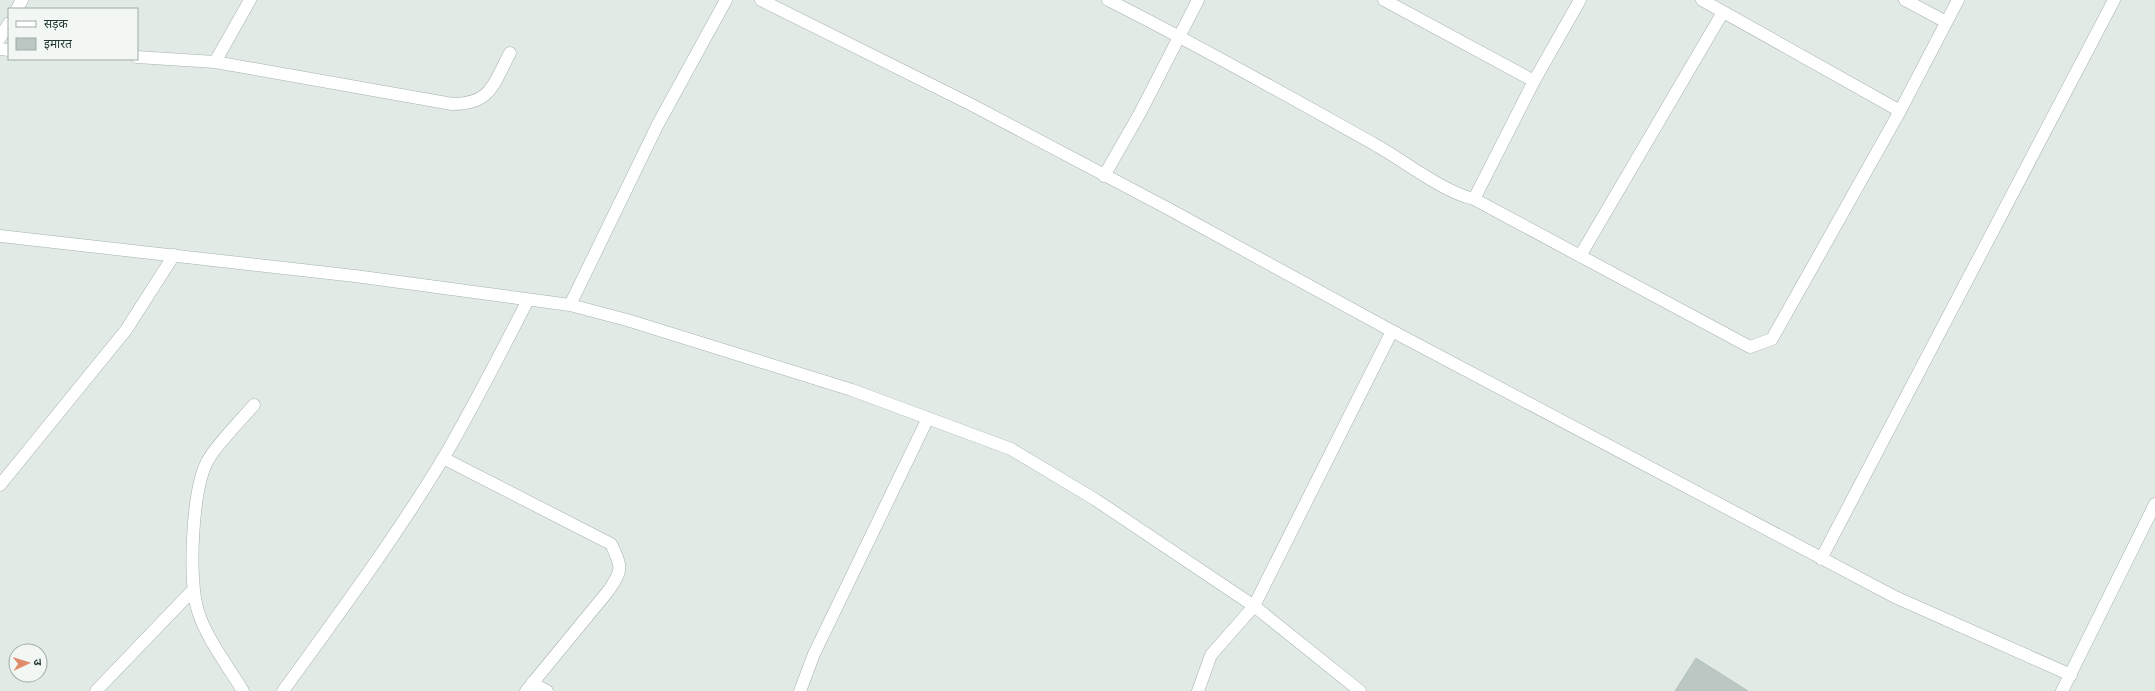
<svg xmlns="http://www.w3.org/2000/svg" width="2155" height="691" viewBox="0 0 2155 691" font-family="'Alegreya Sans','Noto Sans Devanagari',sans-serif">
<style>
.building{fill:#bac7c3;stroke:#b5c3bd}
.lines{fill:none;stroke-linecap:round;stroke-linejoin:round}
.street-casing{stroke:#a5b1ad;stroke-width:13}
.secondary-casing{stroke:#a2b4ae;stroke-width:13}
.street{stroke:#fff;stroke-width:12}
.secondary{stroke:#fff;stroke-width:12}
</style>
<rect width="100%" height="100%" fill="#e2eae6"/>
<path class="building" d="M1696 658 1748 691H1675Z"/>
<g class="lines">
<defs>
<path id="street" d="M250 0 215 62 452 104C492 104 493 84 510 53
M761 0 972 105 1167 208 1392 331 1895 597 2071 675
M1108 0C1198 45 1286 95 1374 144 1403 160 1443 192 1474 199L1750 347 1772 339 1900 111 1958 0
M1384 0 1534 81
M1702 0 1900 111
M1905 0 1946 22
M17 9 22 0
M0 38 9 23
M0 49 9 50
M137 57 215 62
M1104 176 1140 113 1198 0
M1474 199 1534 81 1580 0
M1580 256 1723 12
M443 458 611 544C622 567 623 569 609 590L526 691
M0 485 126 330 174 255
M1821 559 2114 0
M532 683 547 691
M96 691 193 590
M243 691C229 668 205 636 198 611 188 580 192 491 207 462 214 447 242 419 254 405
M283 691C339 614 395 538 444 457 474 406 501 352 528 300
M800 691 814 654 928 418
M1198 691 1211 655 1254 606 1392 331"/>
<path id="secondary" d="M0 236 355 276 570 305 627 320 852 390 1011 449 1096 500 1254 606 1360 691
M570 305 658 124 726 0
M2062 691 2155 504"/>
</defs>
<use href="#street" class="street-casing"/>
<use href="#secondary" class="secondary-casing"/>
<use href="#street" class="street"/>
<use href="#secondary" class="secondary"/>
</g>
<rect x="8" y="8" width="130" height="52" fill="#f2f7f4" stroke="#a0aba7"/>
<rect x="16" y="21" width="20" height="6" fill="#ffffff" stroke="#a0aba7"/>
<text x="44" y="28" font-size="12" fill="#243934">सड़क</text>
<rect x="16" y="38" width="20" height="12" fill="#bac7c3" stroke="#a0aba7"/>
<text x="44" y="48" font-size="12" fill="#243934">इमारत</text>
<g transform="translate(28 663) rotate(86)"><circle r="19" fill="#f2f7f4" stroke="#a0aba7"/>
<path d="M0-3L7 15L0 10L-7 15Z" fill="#e08b69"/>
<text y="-6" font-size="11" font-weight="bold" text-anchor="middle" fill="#243934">उ</text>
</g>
</svg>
